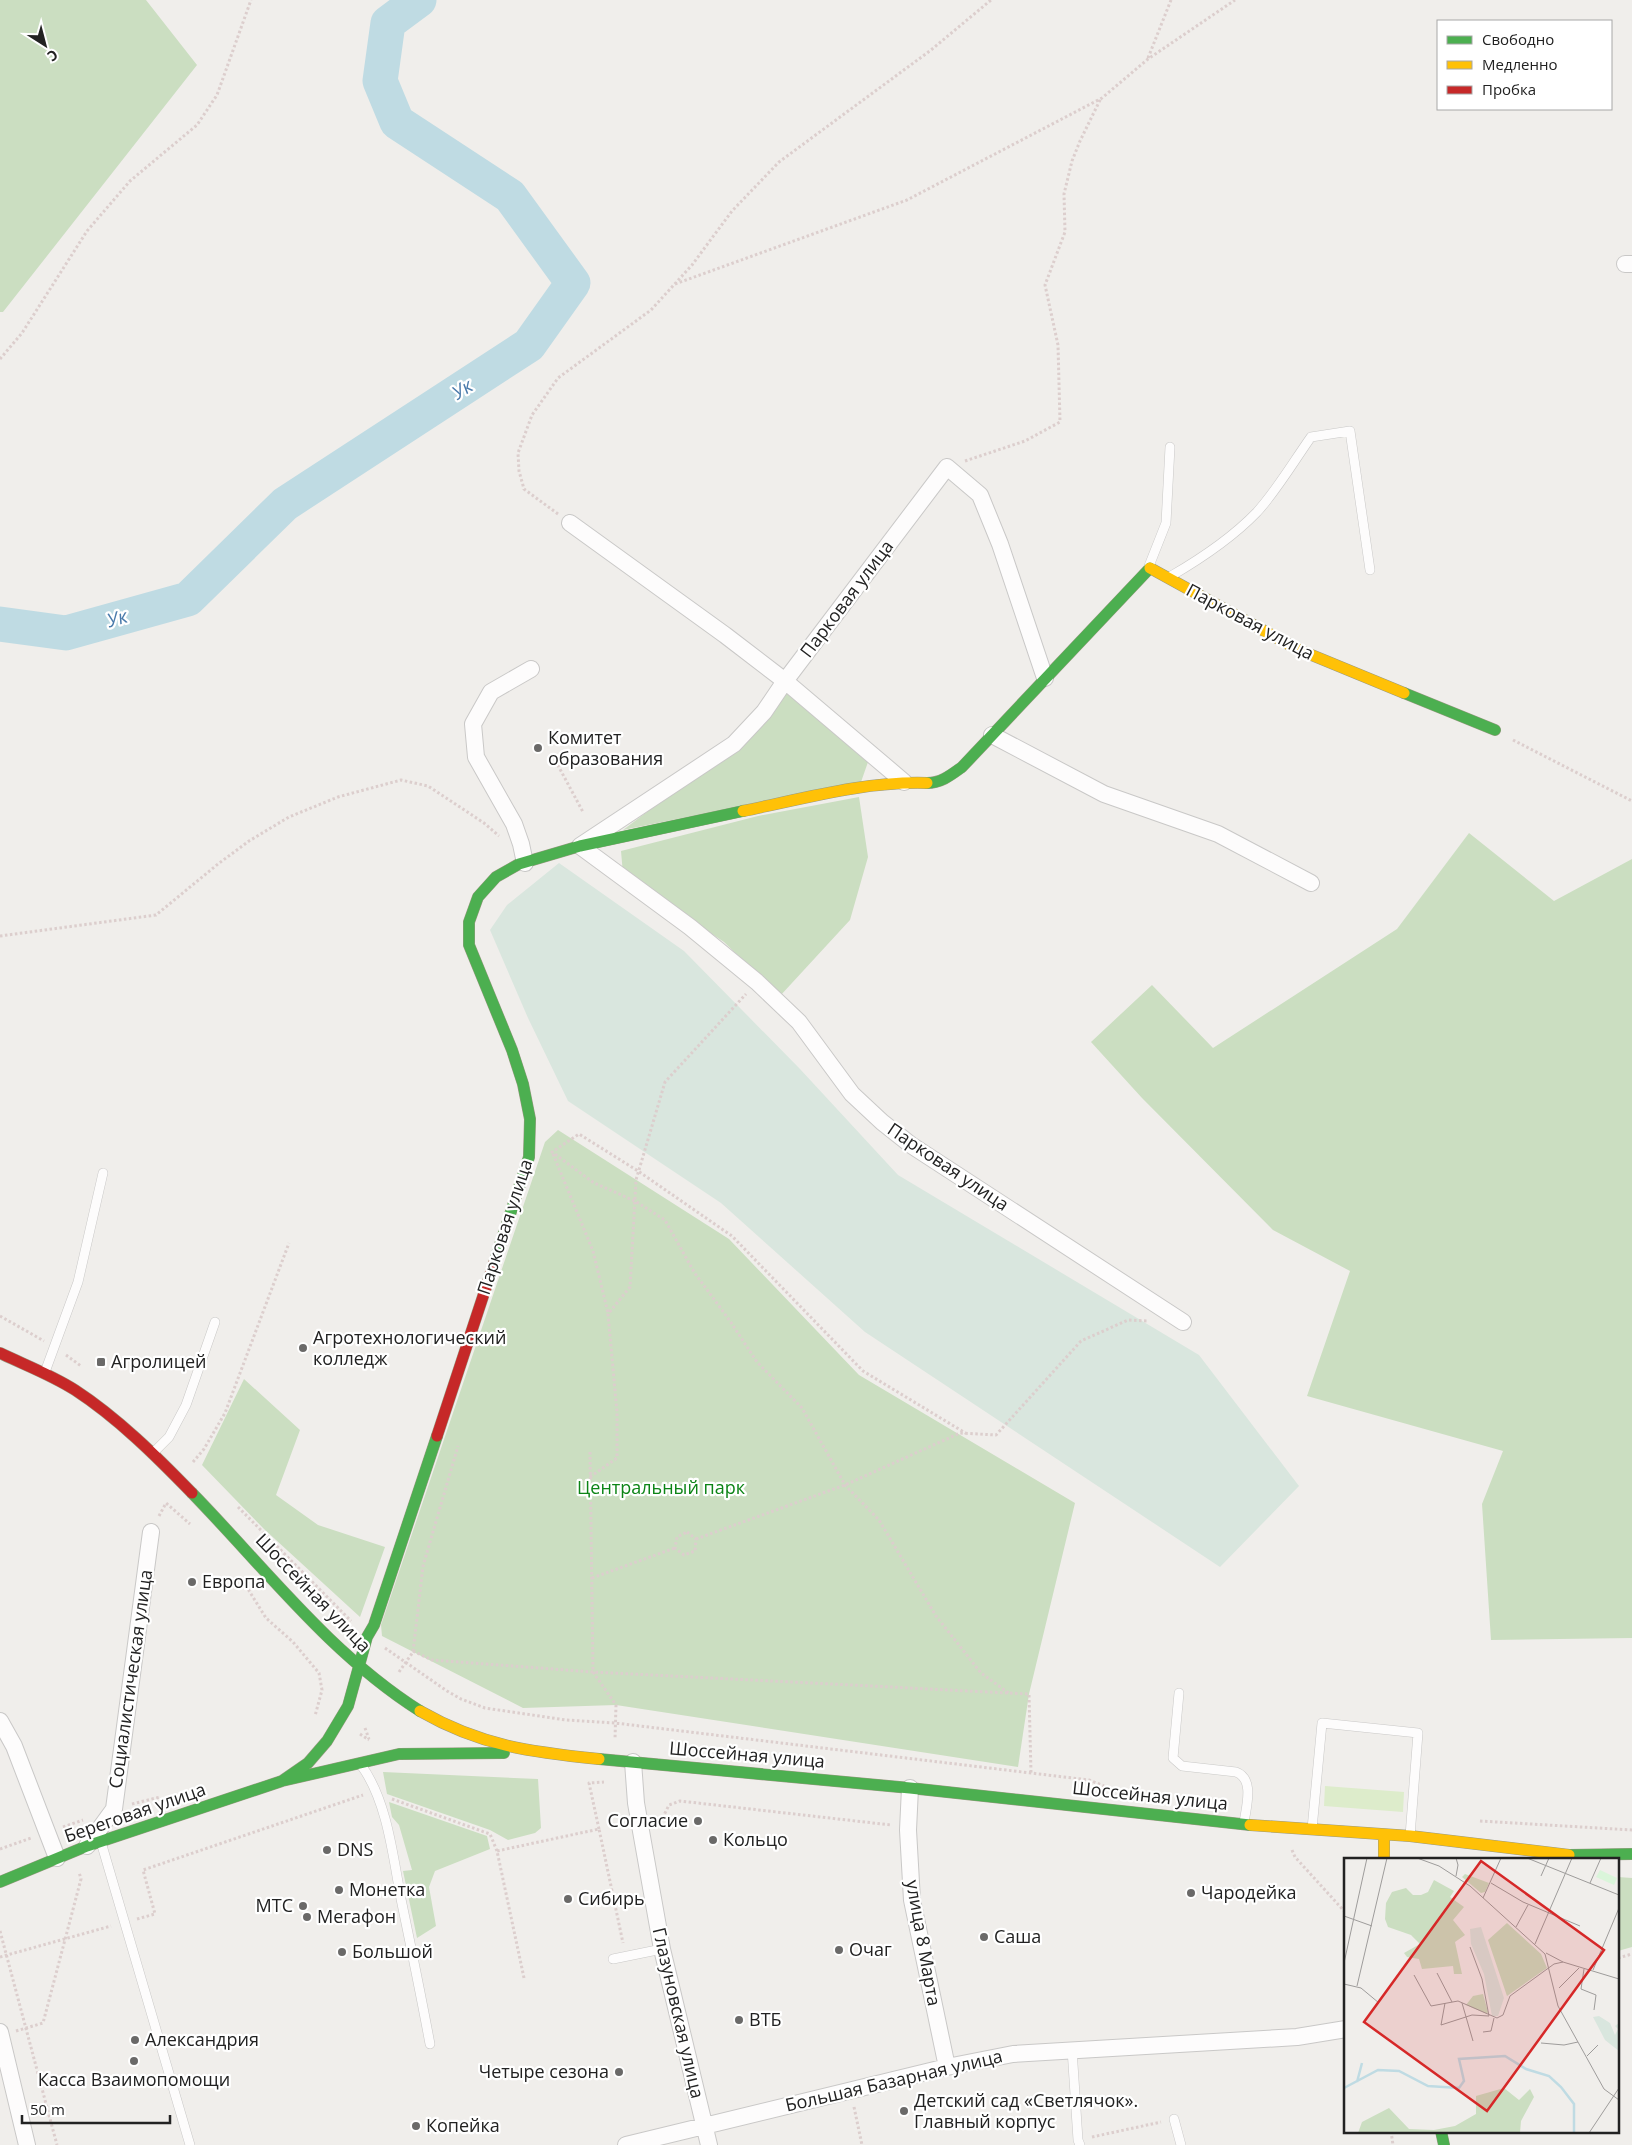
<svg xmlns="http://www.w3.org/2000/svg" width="1632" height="2145" viewBox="0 0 1632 2145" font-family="'Open Sans',sans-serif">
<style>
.grass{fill:#ddeccb}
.forest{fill:#cbdec1}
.wetland{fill:#d9e6de}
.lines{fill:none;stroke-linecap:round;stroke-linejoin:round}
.river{stroke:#bfdbe3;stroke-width:35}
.lane-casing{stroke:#c9c8c7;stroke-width:10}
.street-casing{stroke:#c9c8c7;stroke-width:18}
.fast-casing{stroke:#999a82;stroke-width:12}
.slow-casing{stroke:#999a82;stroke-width:12}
.jam-casing{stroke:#999a82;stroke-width:12}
.path{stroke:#dccecd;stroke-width:3;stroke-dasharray:2.5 2.5;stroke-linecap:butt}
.lane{stroke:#fdfcfc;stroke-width:9}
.street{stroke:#fdfcfc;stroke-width:16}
.fast{stroke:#4caf50;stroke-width:11}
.slow{stroke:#ffc107;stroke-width:11}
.jam{stroke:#c62828;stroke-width:11}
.poi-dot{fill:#6a6968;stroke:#fff;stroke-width:2}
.labels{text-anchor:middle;stroke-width:4.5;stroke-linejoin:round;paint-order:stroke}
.street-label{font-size:18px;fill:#222;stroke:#fff}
.poi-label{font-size:18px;fill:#222;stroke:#fff;text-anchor:start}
.park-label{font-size:18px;fill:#0c8416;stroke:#fff}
.water-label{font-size:19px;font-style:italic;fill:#4a7aab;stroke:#fff}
.inset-river{fill:none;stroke:#bfdbe3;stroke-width:2.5}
.inset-road{fill:none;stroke:#9e9c9b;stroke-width:1}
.view{fill:#d62828;fill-opacity:0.15;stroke:#d62828;stroke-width:2.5}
.inset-edge{fill:none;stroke:#222;stroke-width:2.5}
</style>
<rect width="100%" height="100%" fill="#f0eeeb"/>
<path class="grass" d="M1325 1786 1404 1792 1403 1812 1324 1806Z"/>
<path class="forest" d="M0 0H146L197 65 3 312H0Z
M787 691 868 762 861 782 623 830 680 787Z
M859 797 868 857 850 920 780 996 724 942 623 874 621 851 758 816Z
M1469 833 1554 901 1632 859V1638L1491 1640 1482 1504 1503 1451 1307 1396 1350 1271 1273 1230 1142 1098 1091 1042 1152 985 1213 1048 1397 929Z
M558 1130 729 1239 859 1375 1075 1503 1029 1694 1018 1767 616 1705 523 1708 382 1636 381 1625 545 1142Z
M244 1379 300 1430 276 1495 318 1525 385 1547 360 1617 264 1529 202 1465Z
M383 1772 538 1779 541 1828 535 1833 508 1840 490 1830 387 1794Z
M389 1802 487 1836 490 1849 435 1871 429 1887 436 1926 417 1938 403 1871 412 1870 399 1825 392 1817Z
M1618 1877 1632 1878V1947L1618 1951Z"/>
<path class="wetland" d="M559 863 684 951 800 1069 898 1175 1199 1355 1299 1486 1220 1567 865 1332 721 1203 568 1101 528 1018 490 930 507 905Z"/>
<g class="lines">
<path class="river" d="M0 624 66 633 188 599 285 504 529 345 573 283 510 196 397 122 380 81 388 23 419 0"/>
<defs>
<path id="lane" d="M1149 566 1166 523 1170 447
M1171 576C1202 558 1232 538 1257 512 1277 490 1294 461 1311 437L1350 431 1370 570
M45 1372 78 1282 103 1173
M153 1453 169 1437 186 1405 215 1322
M1179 1693 1173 1758 1182 1766 1236 1772C1255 1779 1246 1807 1244 1823
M361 1765C387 1800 393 1856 401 1899 411 1947 421 1996 430 2044
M1312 1829 1322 1723 1418 1733 1410 1836
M101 1842 190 2145
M613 1959 662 1949
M1072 2049 1078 2140 1080 2145
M1174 2119 1181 2145"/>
<path id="street" d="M1625 264H1632
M570 523 725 635 785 681 904 782
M1045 678 1000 544 980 495 947 467 785 681 764 712 734 744 580 846 690 927 757 982 799 1022 852 1094 882 1122 911 1145 1183 1322
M992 735 1104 794 1218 834 1311 883
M525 863 521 844 514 824 476 757 473 724 491 692 531 669
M0 1721 14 1746 57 1858
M633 1762 636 1803 662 1949 709 2145
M910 1788 908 1830 912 1900 947 2067
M87 1846 114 1809 151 1532
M0 2032 27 2145
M626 2145 947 2067 1013 2054 1297 2037 1346 2029"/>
<path id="fast" d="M1404 693 1495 730
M927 783C941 783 951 775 962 767L1150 568
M495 1260 529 1157 530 1119 523 1084 512 1050 469 945V922L478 897 496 877 519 864 580 846 743 811
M192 1493C266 1569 330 1654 420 1711
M599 1759 910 1788 1250 1825
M282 1781 308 1763 327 1741 348 1706 367 1637 374 1625 437 1436
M1569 1855 1632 1854
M0 1882 87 1846 282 1781 399 1754 504 1753
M1441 2131 1444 2145"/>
<path id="slow" d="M1150 568 1297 649 1404 693
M743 811C802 799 865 781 927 783
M420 1711C481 1746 531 1752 599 1759
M1250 1825 1410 1836 1569 1855
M1384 1835V1859"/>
<path id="jam" d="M0 1353C25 1365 52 1375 75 1390 118 1418 157 1457 192 1493
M437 1436 495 1260"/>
</defs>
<use href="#lane" class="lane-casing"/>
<use href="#street" class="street-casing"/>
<use href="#fast" class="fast-casing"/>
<use href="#slow" class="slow-casing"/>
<use href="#jam" class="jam-casing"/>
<path class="path" d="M1148 58 1171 0
M675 284 907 200 1102 98 1148 59 1235 0
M0 359 22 333 87 231 130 181 197 125 217 95 251 0
M965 461 1025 441 1060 422 1058 345 1045 285 1065 232 1064 194 1072 161 1080 141 1101 98
M558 514 524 489 519 471 518 453 532 415 558 378 651 310 692 265 732 211 779 162 931 50 991 0
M1513 740 1632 801
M553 756 583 812
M0 936 156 915 218 864 249 841 289 817 338 797 401 780 428 786 484 823 499 836
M553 1154 593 1251 608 1313
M0 1316 44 1341
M66 1355 81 1366
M967 1434 863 1371 732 1236 638 1171 579 1134 552 1152 594 1183 635 1201 665 1220 694 1272 730 1321 757 1362 802 1408 845 1485 879 1520 936 1616 981 1673 1010 1694
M590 1452 593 1672 616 1705 615 1739
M193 1462 204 1449 225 1413 289 1243
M590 1477 617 1458V1412L608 1314 630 1287 636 1180 665 1082 746 994
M238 1507 351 1621
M159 1516 166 1503 190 1524
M687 1532 696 1539 695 1551 684 1555 675 1548 677 1537Z
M696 1539 845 1485 960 1433 996 1435 1081 1341 1128 1320 1148 1321
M592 1578 675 1548
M243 1581 266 1618 293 1642 319 1673 322 1690 315 1716
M385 1648 447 1691 461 1699 485 1708 566 1720 615 1723 1089 1780 1104 1786
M413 1651 432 1660 593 1672 1029 1694 1031 1773
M399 1672 413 1652 423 1566 458 1446
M365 1728 369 1739
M360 1734 369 1740
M392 1799 490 1834 497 1851
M132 1804 160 1797
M1480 1821 1632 1830
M63 1827 83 1820
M658 1827 669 1805 680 1801 891 1825
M599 1829 589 1783 604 1782
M0 1849 31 1838
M1292 1850 1295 1857 1345 1912 1346 1916
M137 1919 155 1914 143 1870 363 1795
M0 1931 57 2145
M0 1957 111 1926
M1618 1958 1632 1954
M524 1978 497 1851 599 1829 623 1943
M16 2031 43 2023 81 1879 79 1872
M854 2107 862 2145
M1391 2131 1393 2145
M1092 2137 1161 2122"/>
<use href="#lane" class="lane"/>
<use href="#street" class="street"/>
<use href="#fast" class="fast"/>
<use href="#slow" class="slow"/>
<use href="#jam" class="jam"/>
</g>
<g class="poi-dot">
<circle cx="538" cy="748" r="5"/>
<circle cx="303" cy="1348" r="5"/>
<rect x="96" y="1357" width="10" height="10" rx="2.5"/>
<circle cx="192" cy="1582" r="5"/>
<circle cx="698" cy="1821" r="5"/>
<circle cx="713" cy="1840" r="5"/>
<circle cx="327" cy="1850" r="5"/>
<circle cx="339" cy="1890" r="5"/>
<circle cx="1191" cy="1893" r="5"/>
<circle cx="568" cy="1899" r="5"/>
<circle cx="303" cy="1906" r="5"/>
<circle cx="307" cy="1917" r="5"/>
<circle cx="984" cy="1937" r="5"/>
<circle cx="839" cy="1950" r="5"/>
<circle cx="342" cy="1952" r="5"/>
<circle cx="739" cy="2020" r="5"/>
<circle cx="135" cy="2040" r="5"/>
<circle cx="134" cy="2061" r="5"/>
<circle cx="619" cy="2072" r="5"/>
<circle cx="904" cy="2111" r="5"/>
<circle cx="416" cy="2126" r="5"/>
</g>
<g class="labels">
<g class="street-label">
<text transform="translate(847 599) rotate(-53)" y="6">Парковая улица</text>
<text transform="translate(1250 622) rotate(28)" y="6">Парковая улица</text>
<text transform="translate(948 1167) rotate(34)" y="6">Парковая улица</text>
<text transform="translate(505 1227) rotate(-72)" y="6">Парковая улица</text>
<text transform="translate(313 1593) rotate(46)" y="6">Шоссейная улица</text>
<text transform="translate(131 1679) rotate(-82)" y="6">Социалистическая улица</text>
<text transform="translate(747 1755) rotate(5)" y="6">Шоссейная улица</text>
<text transform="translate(1150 1796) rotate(6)" y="6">Шоссейная улица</text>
<text transform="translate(135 1813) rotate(-19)" y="6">Береговая улица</text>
<text transform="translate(923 1943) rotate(80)" y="6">улица 8 Марта</text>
<text transform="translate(678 2013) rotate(77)" y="6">Глазуновская улица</text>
<text transform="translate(894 2081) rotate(-13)" y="6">Большая Базарная улица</text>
</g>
<g class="poi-label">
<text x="548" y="744">Комитет<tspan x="548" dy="21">образования</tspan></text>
<text x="313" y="1344">Агротехнологический<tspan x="313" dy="21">колледж</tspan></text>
<text x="111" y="1368">Агролицей</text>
<text x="202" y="1588">Европа</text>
<text x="688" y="1827" text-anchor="end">Согласие</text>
<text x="723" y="1846">Кольцо</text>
<text x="337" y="1856">DNS</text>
<text x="349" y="1896">Монетка</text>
<text x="1201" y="1899">Чародейка</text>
<text x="578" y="1905">Сибирь</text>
<text x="293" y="1912" text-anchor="end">МТС</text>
<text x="317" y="1923">Мегафон</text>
<text x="994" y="1943">Саша</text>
<text x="849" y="1956">Очаг</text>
<text x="352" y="1958">Большой</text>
<text x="749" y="2026">ВТБ</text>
<text x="145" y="2046">Александрия</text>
<text x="609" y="2078" text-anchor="end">Четыре сезона</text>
<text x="134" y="2086" text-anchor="middle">Касса Взаимопомощи</text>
<text x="914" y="2107">Детский сад «Светлячок».<tspan x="914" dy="21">Главный корпус</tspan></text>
<text x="426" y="2132">Копейка</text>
</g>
<g class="park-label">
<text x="661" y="1494">Центральный парк</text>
</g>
<g class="water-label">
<text transform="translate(462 389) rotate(-33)" y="7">Ук</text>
<text transform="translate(117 618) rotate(-16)" y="7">Ук</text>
</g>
</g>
<g transform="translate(1344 1858)">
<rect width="275" height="275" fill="#f0eeeb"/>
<path d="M121 16 145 25 141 34 137 35 118 19ZM90 22 110 33 106 39 120 49 109 62 121 77 111 84 118 116H110L109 108 78 111 75 101 63 99 60 95 76 86 67 77 44 69 41 61 42 45 48 34 62 30 69 37H77L84 34ZM163 65 197 96 203 110 163 138 144 82ZM139 136 144 154 143 156 122 147 129 138ZM160 230 175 242 186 231 190 239 177 263 176 275H14L18 264 45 250 65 271 90 272 111 268 132 256V238Z" fill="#cbdec1"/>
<path d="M137 69 160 140 154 158H148L140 116 127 86 126 71ZM255 158 266 165 271 177 274 171 271 168 275 165V193L261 182 249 159Z" fill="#d9e6de"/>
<path d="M256 12 273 20 270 27 252 19Z" fill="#daf5da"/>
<path class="inset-river" d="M13 224 18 205M0 230 34 212 55 213 84 228 115 230 120 223 115 201 161 198 182 211 205 218 217 229 230 246V275"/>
<path class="inset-road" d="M73 0 95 8 126 28 201 96 214 148 260 231 275 242M112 0 114 7 112 18M183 0 275 37M197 18 205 0M147 25 179 44 236 68M246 25 257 0M139 40 157 0M0 58 28 68M172 69 184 47M191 86 228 0M202 95 219 104 275 121M0 105 23 0M240 111 237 131 252 137 250 152M249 112 275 50M93 115 108 144M70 117 87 148 114 143 153 160 159 157 166 138 210 106 219 104M0 126 17 130 35 145M13 128 43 0M215 130 235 110M101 145 97 167 128 157 145 158 138 121 126 89M118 145 129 183M139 174 147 173 150 160M197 185 220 187 234 184M243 198 254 187M245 275 275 230"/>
<path class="view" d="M137 3 260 92 143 253 20 164Z"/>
<rect width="275" height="275" class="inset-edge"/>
</g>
<rect x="1437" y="20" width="175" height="90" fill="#ffffff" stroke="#a7a7a7"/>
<rect x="1447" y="36" width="25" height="8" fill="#4caf50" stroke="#a7a7a7"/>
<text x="1482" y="45" font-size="15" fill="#222222">Свободно</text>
<rect x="1447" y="61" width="25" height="8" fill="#ffc107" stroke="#a7a7a7"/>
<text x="1482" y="70" font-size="15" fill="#222222">Медленно</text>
<rect x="1447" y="86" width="25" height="8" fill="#c62828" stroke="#a7a7a7"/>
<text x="1482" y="95" font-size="15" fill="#222222">Пробка</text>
<g transform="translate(45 45) rotate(144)" stroke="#ffffff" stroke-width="4" paint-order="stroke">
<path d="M0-4L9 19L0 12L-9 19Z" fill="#222222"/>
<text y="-8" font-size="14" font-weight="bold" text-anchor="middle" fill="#222222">С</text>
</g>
<path d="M22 2115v8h148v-8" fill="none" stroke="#222222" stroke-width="2.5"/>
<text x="30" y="2115" font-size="15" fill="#222222" stroke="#ffffff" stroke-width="4" paint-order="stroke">50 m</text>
</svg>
